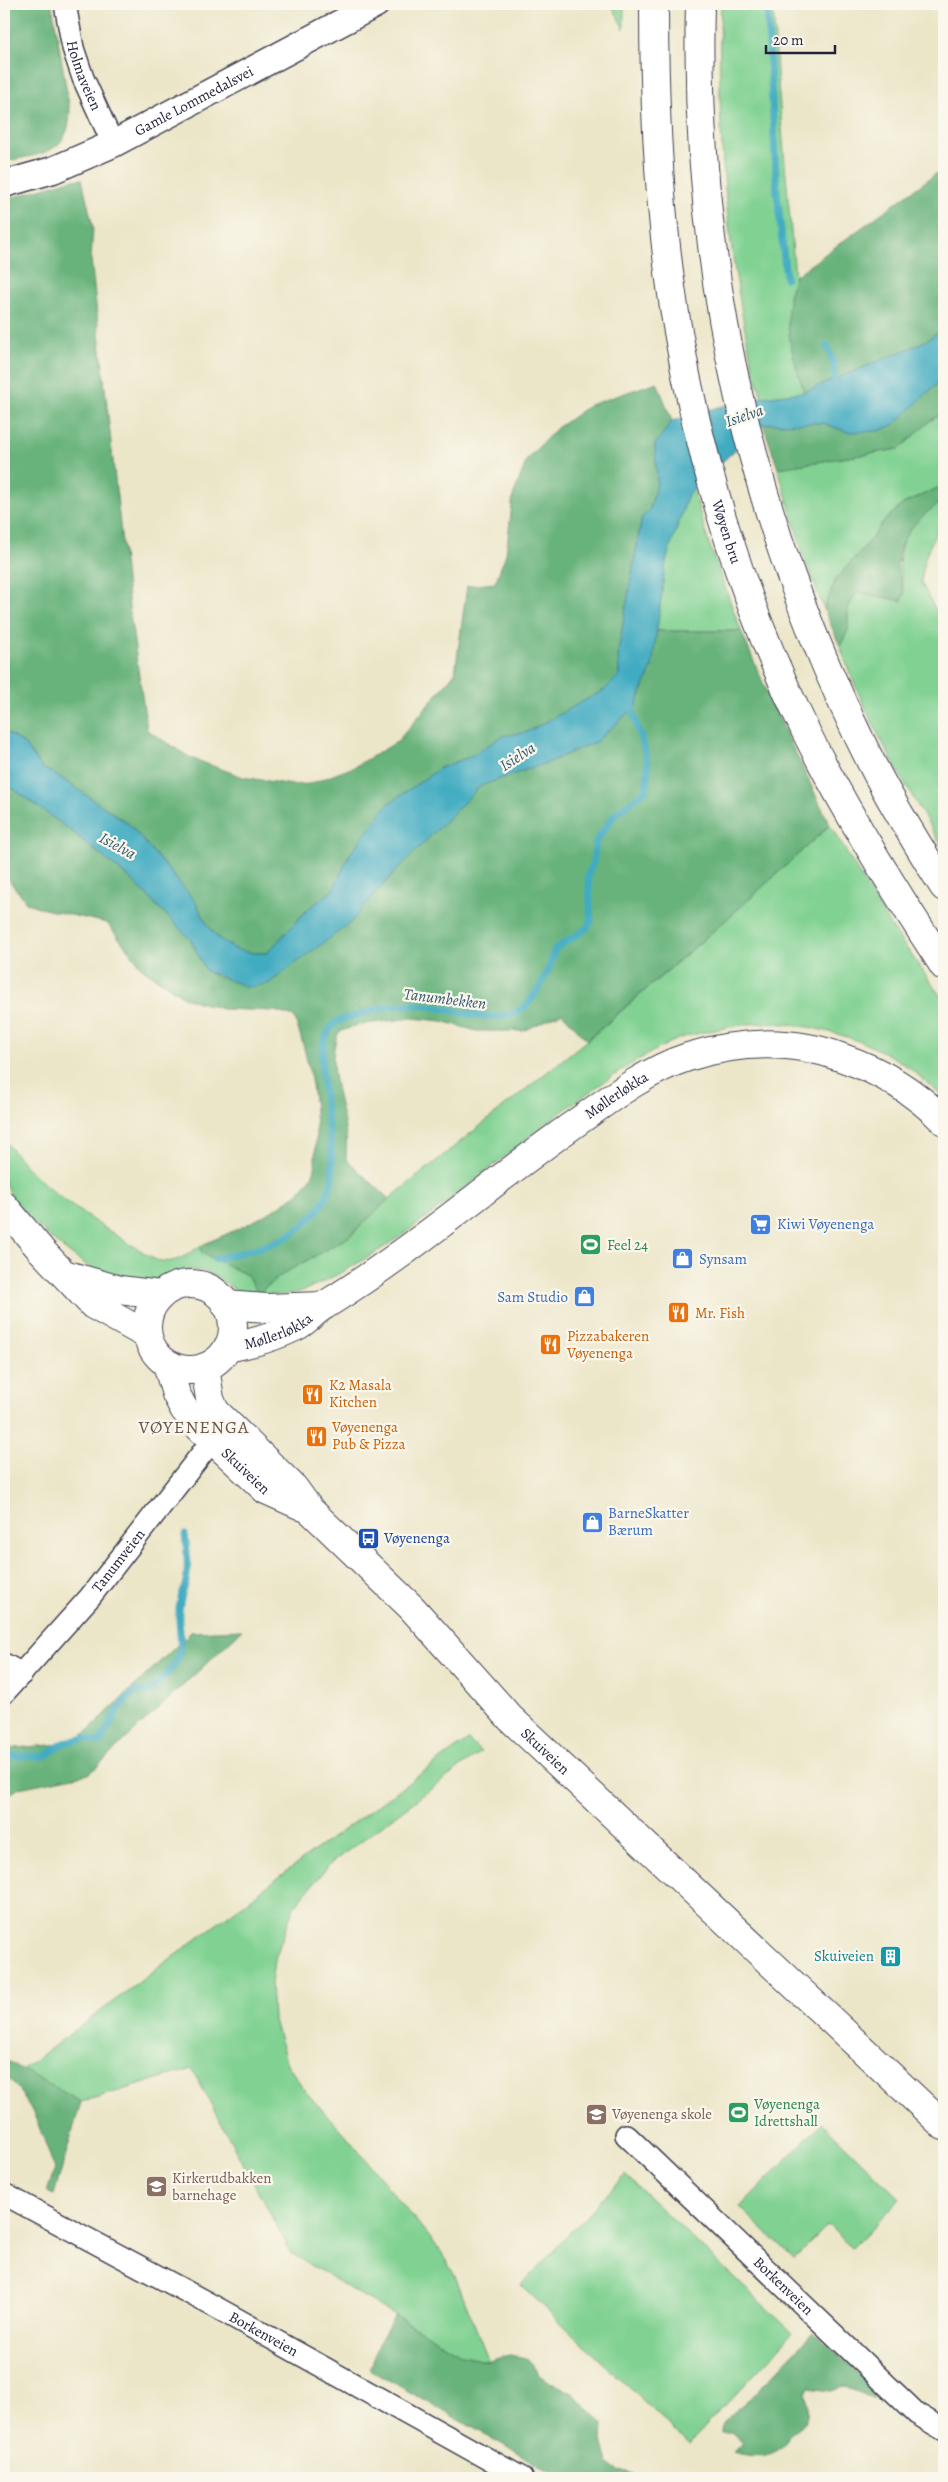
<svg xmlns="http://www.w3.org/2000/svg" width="948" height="2482" viewBox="0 0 948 2482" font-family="Alegreya,serif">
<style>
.green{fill:#80d192;stroke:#517a66}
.forest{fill:#68b37c;stroke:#456a5c}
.water{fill:#41abc1;stroke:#32667e}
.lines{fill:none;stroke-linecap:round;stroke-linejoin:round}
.stream{stroke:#41abc1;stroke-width:7}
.minor-casing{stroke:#403f50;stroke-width:24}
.tertiary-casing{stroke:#403f50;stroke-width:29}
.secondary-casing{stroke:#403f50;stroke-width:30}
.primary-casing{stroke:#403f50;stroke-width:30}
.motorway-casing{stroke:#403f50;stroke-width:30}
.minor{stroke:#fff;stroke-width:21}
.tertiary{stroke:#fff;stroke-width:26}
.secondary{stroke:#fff;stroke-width:28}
.primary{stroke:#fff;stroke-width:28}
.motorway{stroke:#fff;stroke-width:28}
.labels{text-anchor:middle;stroke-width:4.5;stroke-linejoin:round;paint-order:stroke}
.street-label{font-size:15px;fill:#22223b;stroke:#fbf7ec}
.shop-label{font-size:15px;fill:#366cbe;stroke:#fbf7ec;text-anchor:start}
.leisure-label{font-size:15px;fill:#27864d;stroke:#fbf7ec;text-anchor:start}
.food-label{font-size:15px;fill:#c56008;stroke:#fbf7ec;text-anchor:start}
.transit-label{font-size:15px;fill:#164399;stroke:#fbf7ec;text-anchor:start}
.culture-label{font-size:15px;fill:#0d838f;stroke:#fbf7ec;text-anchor:end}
.education-label{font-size:15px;fill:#785e54;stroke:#fbf7ec;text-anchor:start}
.water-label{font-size:16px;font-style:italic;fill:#2e5971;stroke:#fbf7ec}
.quarter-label{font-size:18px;letter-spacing:1px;fill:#675652;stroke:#fbf7ec}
</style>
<rect width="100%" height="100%" fill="#fbf7ec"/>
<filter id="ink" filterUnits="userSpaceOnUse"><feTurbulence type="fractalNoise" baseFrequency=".02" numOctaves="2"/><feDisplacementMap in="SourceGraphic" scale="10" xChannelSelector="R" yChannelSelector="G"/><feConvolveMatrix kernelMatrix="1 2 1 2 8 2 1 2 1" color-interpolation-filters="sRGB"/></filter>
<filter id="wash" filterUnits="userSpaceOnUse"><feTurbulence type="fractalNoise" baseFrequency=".0096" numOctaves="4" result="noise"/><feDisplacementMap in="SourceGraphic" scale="20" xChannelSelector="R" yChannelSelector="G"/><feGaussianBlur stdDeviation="1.12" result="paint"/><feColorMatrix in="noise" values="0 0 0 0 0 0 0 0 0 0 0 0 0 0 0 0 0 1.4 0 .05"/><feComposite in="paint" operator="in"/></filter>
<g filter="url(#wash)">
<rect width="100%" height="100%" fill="#ece6c9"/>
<path class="green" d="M611 4H624V29Z
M721 4H773L777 73 795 276 789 296 794 357 804 392 762 397C750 362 744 326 738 289 722 195 717 99 721 4Z
M944 413V485L903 504 882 523 872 538 836 579 824 609 804 557 778 468 899 449 931 420Z
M693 489 708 541 741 631H656L666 561 688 494Z
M944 500V523L938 528 925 558 921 582 944 626V850C905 784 865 719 840 646L848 630V608L857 592 905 594C891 546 903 527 944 500Z
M830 825 888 922 944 1001V1098C929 1085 913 1069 896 1059 856 1035 794 1019 748 1024 735 1025 722 1029 709 1031 699 1034 686 1035 676 1040 649 1052 623 1069 598 1086 500 1152 415 1243 305 1290 289 1297 249 1297 233 1288 223 1283 211 1271 198 1270 174 1269 152 1286 126 1282 90 1277 20 1218 5 1184 0 1173 4 1152 4 1139 41 1193 102 1226 156 1260 174 1265 186 1256 200 1246L202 1253 247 1275 258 1293 283 1274 350 1236 389 1199 602 1028 735 912Z
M468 1740 481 1752 330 1864 294 1907 274 1961 271 1982 273 2017 287 2064 306 2092 346 2136 440 2250 455 2276 489 2361 462 2355 292 2254 192 2069 81 2102 22 2070 314 1851Z
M822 2123 900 2199 852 2248 828 2225 794 2259 740 2207Z
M625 2175 793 2333 689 2444 521 2285Z"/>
<path class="forest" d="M4 4H52L70 111C69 156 40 153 4 162Z
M944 168V329L918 345 804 392C791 348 780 322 795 276Z
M82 179 93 227 91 259 129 607 147 730 191 758 243 777 292 785 310 784 354 767 397 742 455 673 467 586 495 583 506 554 513 496 527 459 557 428 590 405 657 382 672 421 655 445 657 483 649 512 642 517 618 653 619 675 604 690 527 732 503 736 469 757 440 768 387 805 350 854 333 890 308 909 267 953H253L237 950 218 938 207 924 195 901 129 824 61 778 41 767 24 744 4 731V200L70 180Z
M944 377V413L931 420 899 449 778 468 763 424 823 423 847 432 920 399Z
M944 485V500C920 516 893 539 898 571 900 583 906 590 902 601L857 592 848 608V630L840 646 824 609 836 579 872 538 882 523 903 504Z
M656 631H741L772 704 830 825 735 912 587 1040 562 1013 523 1031H476L442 1021 412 1018 357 1025 339 1032C324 1064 342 1102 346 1135 347 1143 346 1151 346 1159L389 1199 350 1236 283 1274 258 1293 247 1275 202 1253 200 1246C230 1232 300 1205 314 1172 316 1168 315 1161 315 1157 319 1111 310 1060 294 1017L275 1011 222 1009 185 998 143 969 107 923 44 909 27 903 11 883 4 870V782L70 830 134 882 191 940 206 971 219 978 350 923 390 877 480 786 549 762 597 741 636 706 652 667Z
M242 1630 89 1774 19 1788 4 1798V1752L15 1748 75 1743 191 1632Z
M4 2059 81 2102 54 2195 47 2192 55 2169C41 2134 33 2099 4 2074Z
M395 2315 462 2355 489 2361 509 2355 527 2358 540 2376 574 2394 603 2424 602 2440 608 2464 619 2471 644 2478H562L369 2369 381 2339Z
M813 2332 882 2395 874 2399 844 2386 832 2391 808 2388C803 2400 810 2404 808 2415 805 2426 798 2427 790 2434 787 2437 787 2441 784 2444 773 2459 750 2457 733 2452L744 2443 732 2432H722L723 2422 753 2396Z"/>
<path class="water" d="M944 329V377L895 424 879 431 847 432 823 423 763 424 693 489 688 494 666 561 652 667 636 706 597 741 549 762 480 786 390 877 350 923 268 984 247 987 206 971 191 940 134 882 70 830 4 782V731L24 744 41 767 61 778 129 824 195 901 207 924 218 938 237 950 253 953H267L308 909 333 890 350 854 387 805 440 768 469 757 503 736 527 732 604 690 619 675 618 653 642 517 649 511 657 483 655 445 672 421 715 408 762 397 804 392 918 345Z"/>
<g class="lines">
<path class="stream" d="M767 4 777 193 786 278
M827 346 834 365 835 387
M215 1259C235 1254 273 1246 290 1235 307 1224 325 1206 330 1187 342 1149 301 1044 337 1022 343 1018 352 1017 358 1015 378 1008 397 1004 417 1005 449 1006 483 1024 514 1013 535 1006 550 968 555 949L586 929 591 922 588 875 593 862 596 841 615 814 646 790C653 754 636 735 631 702
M4 1756H45L64 1743 85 1738 100 1742 122 1703 136 1692 150 1691C160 1680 175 1669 179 1654 183 1640 178 1626 179 1612 179 1600 183 1592 186 1582 189 1567 187 1550 185 1535"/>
</g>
</g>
<g filter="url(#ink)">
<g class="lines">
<defs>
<g id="minor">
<path id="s1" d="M65 4 73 48 83 78 113 144"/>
<path d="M4 1664 22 1674"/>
<path id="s2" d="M4 1693 90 1597 221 1429"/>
<path id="s3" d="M626 2135 917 2414 944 2430"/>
<path id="s4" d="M4 2194 219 2309 522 2478"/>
</g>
<g id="tertiary">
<path id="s5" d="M4 184 53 170 113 144 376 4"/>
</g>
<g id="secondary">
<path id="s6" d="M167 1364 176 1394 184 1409 199 1427 266 1490 304 1507"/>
<path id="s7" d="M205 1367 210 1399 215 1411 294 1488 310 1510 412 1608 510 1718 944 2126"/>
</g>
<g id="primary">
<path d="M4 1206 41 1250 93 1305 147 1335"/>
<path d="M67 1275 120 1290 160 1295"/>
<circle cx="190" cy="1327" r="43"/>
<path d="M226 1305 266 1308 323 1306"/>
<path id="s8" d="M227 1348C250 1344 274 1337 295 1327 306 1322 314 1311 325 1305 411 1252 488 1185 570 1127 607 1101 645 1071 688 1057 738 1041 794 1039 843 1058 881 1071 916 1093 944 1121"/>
</g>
<g id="motorway">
<path id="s9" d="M654 4C654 111 659 220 677 326 700 465 744 605 806 732 846 813 894 890 944 966"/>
<path d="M700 4C693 271 752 528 873 766 894 808 920 848 944 887"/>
</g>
</defs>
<use href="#minor" class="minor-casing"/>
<use href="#tertiary" class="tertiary-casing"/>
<use href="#secondary" class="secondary-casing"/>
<use href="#primary" class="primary-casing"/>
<use href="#motorway" class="motorway-casing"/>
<use href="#minor" class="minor"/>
<use href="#tertiary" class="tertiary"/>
<use href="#secondary" class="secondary"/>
<use href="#primary" class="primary"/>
<use href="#motorway" class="motorway"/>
</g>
</g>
<defs>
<symbol id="supermarket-square" viewBox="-11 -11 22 22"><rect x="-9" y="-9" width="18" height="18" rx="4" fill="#3f7fe0" stroke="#fbf7ec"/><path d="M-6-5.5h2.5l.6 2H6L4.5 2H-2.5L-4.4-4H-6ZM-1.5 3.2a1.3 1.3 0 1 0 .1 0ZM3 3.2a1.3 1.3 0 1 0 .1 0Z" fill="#fff"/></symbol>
<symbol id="stadium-square" viewBox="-11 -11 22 22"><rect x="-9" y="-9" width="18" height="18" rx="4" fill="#2e9e5b" stroke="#fbf7ec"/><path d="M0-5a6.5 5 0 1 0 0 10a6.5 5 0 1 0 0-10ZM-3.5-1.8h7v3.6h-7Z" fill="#fff"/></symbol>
<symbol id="shop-square" viewBox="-11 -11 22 22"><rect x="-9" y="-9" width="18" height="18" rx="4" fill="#3f7fe0" stroke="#fbf7ec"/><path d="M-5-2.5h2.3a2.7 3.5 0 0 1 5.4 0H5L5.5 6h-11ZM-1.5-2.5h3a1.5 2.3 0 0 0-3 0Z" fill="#fff"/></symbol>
<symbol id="restaurant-square" viewBox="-11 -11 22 22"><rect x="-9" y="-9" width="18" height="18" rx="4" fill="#e8710a" stroke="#fbf7ec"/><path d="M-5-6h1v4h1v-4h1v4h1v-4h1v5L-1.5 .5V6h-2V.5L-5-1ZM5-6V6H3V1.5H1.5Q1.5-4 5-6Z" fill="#fff"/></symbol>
<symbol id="bus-square" viewBox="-11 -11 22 22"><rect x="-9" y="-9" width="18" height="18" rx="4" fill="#1a4fb4" stroke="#fbf7ec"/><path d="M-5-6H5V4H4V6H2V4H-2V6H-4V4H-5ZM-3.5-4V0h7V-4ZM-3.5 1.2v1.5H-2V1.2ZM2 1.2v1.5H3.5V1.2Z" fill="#fff"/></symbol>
<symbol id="building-square" viewBox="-11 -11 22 22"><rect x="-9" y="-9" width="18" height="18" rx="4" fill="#0f9aa8" stroke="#fbf7ec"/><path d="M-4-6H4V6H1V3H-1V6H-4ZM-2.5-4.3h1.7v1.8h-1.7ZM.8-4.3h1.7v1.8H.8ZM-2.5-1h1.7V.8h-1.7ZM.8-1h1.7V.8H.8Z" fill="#fff"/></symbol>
<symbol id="school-square" viewBox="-11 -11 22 22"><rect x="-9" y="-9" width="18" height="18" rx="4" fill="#8d6e63" stroke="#fbf7ec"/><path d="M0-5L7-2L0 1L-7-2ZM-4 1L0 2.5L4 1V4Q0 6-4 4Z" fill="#fff"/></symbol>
</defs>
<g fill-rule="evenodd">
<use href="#supermarket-square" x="748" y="1212" width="25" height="25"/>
<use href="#stadium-square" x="578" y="1232" width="25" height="25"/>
<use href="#shop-square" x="670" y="1246" width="25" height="25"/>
<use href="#shop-square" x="572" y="1284" width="25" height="25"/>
<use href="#restaurant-square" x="666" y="1300" width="25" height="25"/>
<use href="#restaurant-square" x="538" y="1332" width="25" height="25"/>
<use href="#restaurant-square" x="300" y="1382" width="25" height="25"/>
<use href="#restaurant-square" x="304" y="1424" width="25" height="25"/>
<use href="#shop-square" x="580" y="1510" width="25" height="25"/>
<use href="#bus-square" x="356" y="1526" width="25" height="25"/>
<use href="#building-square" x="878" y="1944" width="25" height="25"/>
<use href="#stadium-square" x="726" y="2100" width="25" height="25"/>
<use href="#school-square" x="584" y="2102" width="25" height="25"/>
<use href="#school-square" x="144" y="2174" width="25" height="25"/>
</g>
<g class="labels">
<g class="street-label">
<text dy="5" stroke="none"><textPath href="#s1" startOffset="74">Holmaveien</textPath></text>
<text dy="5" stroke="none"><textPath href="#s5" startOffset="208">Gamle Lommedalsvei</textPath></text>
<text dy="5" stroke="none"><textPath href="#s9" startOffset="535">Wøyen bru</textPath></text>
<text dy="5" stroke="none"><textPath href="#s8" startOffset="468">Møllerløkka</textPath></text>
<text dy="5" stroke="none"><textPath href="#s8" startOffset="54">Møllerløkka</textPath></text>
<text dy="5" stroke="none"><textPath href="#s6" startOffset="136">Skuiveien</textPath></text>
<text dy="5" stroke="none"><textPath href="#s2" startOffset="175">Tanumveien</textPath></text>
<text dy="5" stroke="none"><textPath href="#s7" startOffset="520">Skuiveien</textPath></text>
<text dy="5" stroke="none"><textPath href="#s3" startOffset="218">Borkenveien</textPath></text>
<text dy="5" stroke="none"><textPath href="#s4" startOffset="295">Borkenveien</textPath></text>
</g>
<g class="shop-label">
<text x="777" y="1229">Kiwi Vøyenenga</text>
<text x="699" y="1264">Synsam</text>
<text x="568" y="1302" text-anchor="end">Sam Studio</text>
<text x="608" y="1518">BarneSkatter<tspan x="608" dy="17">Bærum</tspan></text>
</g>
<g class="leisure-label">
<text x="607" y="1250">Feel 24</text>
<text x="754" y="2109">Vøyenenga<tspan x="754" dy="17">Idrettshall</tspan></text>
</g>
<g class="food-label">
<text x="695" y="1318">Mr. Fish</text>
<text x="567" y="1341">Pizzabakeren<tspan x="567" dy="17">Vøyenenga</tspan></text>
<text x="329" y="1390">K2 Masala<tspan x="329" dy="17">Kitchen</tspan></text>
<text x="332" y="1432">Vøyenenga<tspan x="332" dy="17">Pub &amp; Pizza</tspan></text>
</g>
<g class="transit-label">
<text x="384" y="1543">Vøyenenga</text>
</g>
<g class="culture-label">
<text x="874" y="1961">Skuiveien</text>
</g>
<g class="education-label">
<text x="612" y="2119">Vøyenenga skole</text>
<text x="172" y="2183">Kirkerudbakken<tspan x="172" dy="17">barnehage</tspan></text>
</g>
<g class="water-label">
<text transform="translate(744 415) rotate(-19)" y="6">Isielva</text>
<text transform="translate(517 756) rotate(-33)" y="6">Isielva</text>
<text transform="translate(118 845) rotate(29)" y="6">Isielva</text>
<text transform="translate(445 998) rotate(7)" y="6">Tanumbekken</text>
</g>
<g class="quarter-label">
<text x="194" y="1433">VØYENENGA</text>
</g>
</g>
<rect width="948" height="2482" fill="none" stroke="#fbf7ec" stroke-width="20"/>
<path d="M766 45v8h69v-8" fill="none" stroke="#22223b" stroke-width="2.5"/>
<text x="773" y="45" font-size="15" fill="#22223b" stroke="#fbf7ec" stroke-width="4" paint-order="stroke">20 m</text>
</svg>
